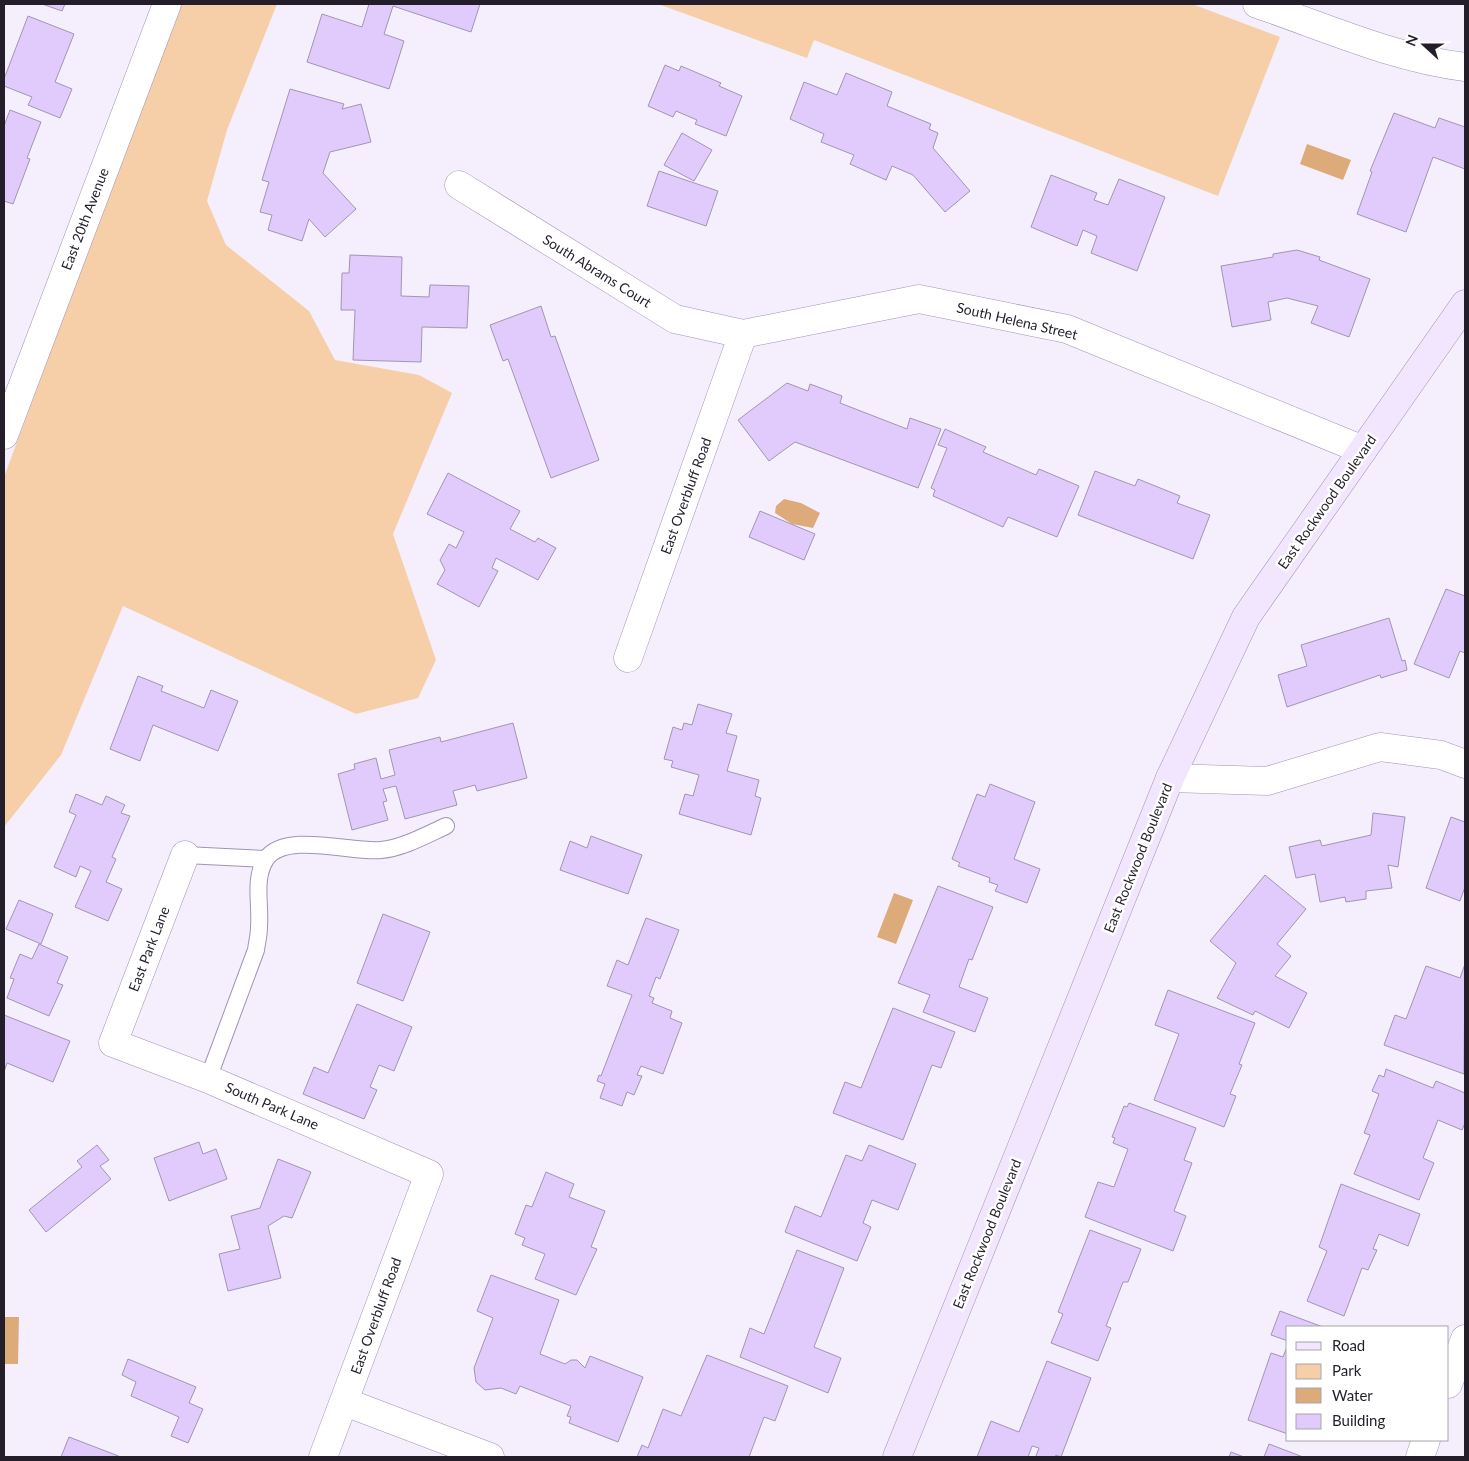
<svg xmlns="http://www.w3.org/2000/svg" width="1469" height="1461" viewBox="0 0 1469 1461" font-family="Lato,sans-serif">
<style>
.green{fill:#f6cfa9}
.water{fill:#ddab7a}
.building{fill:#e1cbfc;stroke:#a294b4}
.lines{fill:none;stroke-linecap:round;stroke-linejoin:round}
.lane-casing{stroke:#a193b3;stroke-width:18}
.street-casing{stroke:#a193b3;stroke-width:29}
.secondary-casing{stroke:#a193b3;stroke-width:29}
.lane{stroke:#fff;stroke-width:16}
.street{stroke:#fff;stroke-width:28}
.secondary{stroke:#f1e6fd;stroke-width:28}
.labels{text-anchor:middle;stroke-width:5;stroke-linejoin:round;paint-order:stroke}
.street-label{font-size:14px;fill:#241e2a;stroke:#fff}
</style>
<rect width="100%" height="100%" fill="#f5effd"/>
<path class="green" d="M180 4H277L227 130 207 201 226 245 309 311 335 360 419 375 452 393 393 534 436 660 418 698 356 714 123 606 61 755 4 827V477Z
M658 4H1192L1280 37 1218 196 814 40 807 58Z"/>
<path class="water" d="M1307 144 1351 160 1343 180 1300 164Z
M784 499 801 503 820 513 813 528 792 524 775 513 776 506Z
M894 893 913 900 896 944 877 937Z
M4 1317H19L18 1364H4Z"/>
<path class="building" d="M42 4H65L62 11Z
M369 4H480L471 32 393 6 384 34 404 41 389 89 307 62 322 14 362 27Z
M28 16 74 34 55 82 72 89 60 118 28 105 32 97 4 86V79Z
M665 65 679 71 681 66 721 83 719 86 742 96 726 136 695 124 697 120 676 111 673 117 648 106Z
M846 73 892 92 887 106 931 124 929 129 938 133 933 148 970 191 945 212 913 175 892 166 886 180 850 164 854 155 821 142 824 134 790 119 804 82 837 95Z
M290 89 344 104 342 109 361 104 371 142 330 152 323 173 356 209 325 237 309 219 302 241 268 230 272 215 260 212 269 182 262 180Z
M10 110 41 122 27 158 30 159 13 204 4 201V126Z
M1394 113 1435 128 1439 118 1465 127V169L1433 157 1406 232 1357 214 1372 172 1370 171Z
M682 133 712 150 694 181 664 165Z
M659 171 718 191 706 226 647 206Z
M1051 175 1097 193 1094 200 1108 205 1119 179 1165 197 1137 271 1091 253 1097 236 1083 230 1077 246 1031 227Z
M1297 250 1320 257 1319 260 1370 279 1349 337 1311 323 1318 306 1287 298 1268 302 1271 320 1232 327 1221 266 1273 257V254Z
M350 255 402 257 401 296 429 297 430 285 469 286 467 328 422 327 421 362 353 360 355 310H341L342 273H349Z
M541 306 551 337 555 336 599 460 551 478 508 359 503 361 490 325Z
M787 383 808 391 810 384 842 396 840 403 907 429 910 418 941 429 918 488 795 442 769 461 738 420Z
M945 429 986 447 983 452 1036 475 1039 469 1079 486 1057 537 1008 517 1003 527 933 496 935 490 931 488 947 448 938 445Z
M1095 471 1135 486 1138 479 1180 496 1177 503 1210 515 1193 559 1078 515Z
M448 473 520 511 510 529 535 542 538 538 556 548 538 580 496 558 492 568 498 571 479 607 437 584 445 570 440 560 449 544 456 548 464 532 427 514Z
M760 511 815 534 804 560 749 537Z
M1446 589 1465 596V653L1460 651 1449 678 1414 664Z
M1389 618 1402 661 1405 660 1407 670 1381 678 1380 675 1287 707 1278 675 1307 666 1301 645Z
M138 676 163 686 161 691 204 708 211 690 238 701 218 751 153 725 140 761 110 749Z
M698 704 732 714 726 733 737 736 727 771 759 780 755 796 761 798 751 835 679 814 685 794 693 796 699 775 671 767 673 761 664 759 673 727 682 730 684 723 692 725Z
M513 723 527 778 477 791 475 785 453 791 457 805 405 819 396 786 383 789 387 801 383 802 388 820 352 830 338 774 355 769 354 764 376 758 381 779 395 775 389 750 440 737 441 742Z
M990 784 1035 802 1014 859 1040 869 1027 903 995 891 998 885 989 882 990 878 958 866 960 863 952 859 977 794 985 797Z
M76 794 102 805 106 796 125 805 121 813 130 816 112 857 116 859 106 882 122 889 108 921 75 907 91 871 80 866 76 877 54 867 76 815 69 812Z
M1373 813 1405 817 1398 867 1388 865 1392 888 1366 891V899L1346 902 1345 897 1320 902 1315 874 1296 878 1289 847 1320 840 1322 846 1371 835Z
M1451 817 1465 822V887L1460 901 1426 888Z
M591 836 642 855 628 894 560 870 570 841 587 848Z
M1265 875 1306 909 1277 944 1291 956 1275 976 1307 993 1289 1028 1255 1011 1253 1015 1217 998 1236 963 1210 941Z
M938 886 993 907 972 960 969 959 959 987 988 998 975 1032 923 1012 930 995 898 983Z
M19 900 53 914 41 944 6 929Z
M383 914 430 932 403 1001 357 983Z
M646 918 679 930 660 979 656 977 649 996 654 998 652 1003 672 1011 670 1018 682 1023 663 1074 641 1066 637 1075 642 1076 634 1095 627 1092 622 1106 600 1098 605 1084 597 1081 599 1075 601 1076 632 995 607 986 617 960 628 965Z
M39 944 68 957 57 983 63 985 49 1016 7 998 14 979 10 978 20 954 32 959Z
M1465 964 1464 1074 1384 1045 1395 1015 1406 1019 1426 966 1460 978Z
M1168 990 1255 1023 1239 1064 1242 1065 1230 1094 1236 1096 1224 1127 1154 1100 1179 1034 1155 1025Z
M357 1004 412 1027 394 1071 379 1065 370 1087 377 1090 364 1119 303 1094 314 1067 328 1073Z
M893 1008 955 1032 941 1068 932 1065 903 1140 833 1113 845 1082 861 1088Z
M4 1015 70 1041 53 1082 7 1063 4 1072Z
M1386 1069 1433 1088 1436 1081 1465 1093V1123L1462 1130 1438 1120 1423 1158 1434 1163 1419 1200 1354 1174 1370 1135 1364 1133 1379 1094 1372 1091 1379 1075 1384 1077Z
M1129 1103 1196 1128 1184 1160 1192 1163 1174 1211 1186 1216 1173 1251 1085 1217 1098 1182 1114 1187 1128 1149 1113 1143 1115 1138 1112 1137 1124 1106 1127 1107Z
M199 1142 203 1154 216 1149 227 1179 169 1201 154 1158Z
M97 1145 109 1160 100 1166 111 1179 46 1232 29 1210 82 1167 77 1161Z
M869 1145 916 1164 898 1210 872 1200 863 1223 871 1227 857 1261 785 1232 795 1206 821 1217 846 1155 862 1161Z
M278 1159 311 1172 292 1218 284 1216 268 1226 281 1278 228 1291 219 1254 240 1249 231 1216 260 1208Z
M546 1172 574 1184 569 1197 605 1211 591 1247 597 1249 576 1295 535 1279 545 1254 522 1245 525 1238 515 1234 526 1205 532 1207Z
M1341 1184 1420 1214 1408 1246 1379 1234 1373 1249 1377 1250 1368 1270 1362 1268 1344 1316 1307 1301 1327 1251 1319 1247Z
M1090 1230 1141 1249 1128 1282H1123L1106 1326 1111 1328 1098 1361 1051 1343 1063 1314 1058 1312Z
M797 1250 844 1268 814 1347 841 1358 828 1393 740 1357 750 1328 764 1334Z
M491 1275 559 1300 540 1354 565 1364 571 1360H577L585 1368 590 1356 643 1377 618 1442 569 1423 571 1417 567 1416 571 1406 520 1386 516 1394 501 1388 485 1390 476 1382 474 1368 493 1318 477 1311Z
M1280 1311 1323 1327H1288V1341L1271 1335Z
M1288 1344V1434L1248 1420 1271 1353 1283 1357Z
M707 1355 788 1386 775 1421 764 1417 749 1457H637L642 1445 648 1448 663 1409 681 1416Z
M128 1359 196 1387 189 1403 203 1409 188 1443 171 1436 179 1417 131 1396 136 1382 122 1375Z
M1047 1361 1091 1378 1061 1457 1056 1455 1055 1457H1038L1036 1456 1039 1448 1032 1446 1028 1457H977L991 1421 1019 1432Z
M69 1437 121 1457H61Z
M1269 1444 1303 1457H1264Z
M1231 1452 1244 1457H1229Z"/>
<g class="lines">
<defs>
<path id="lane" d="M185 855 266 859
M208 1079 256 950C257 942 259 935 259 927 261 905 253 879 266 859 286 831 351 853 381 850 403 848 426 835 446 826"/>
<path id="street" d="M1257 4C1325 27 1393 58 1465 67
M459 185 675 319 743 334 919 299 1067 329 1363 450
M4 435 167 4
M628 658 743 334
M1170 778 1267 781 1380 747 1441 755 1465 764
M185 855 113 1043 208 1079 429 1174 323 1457
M1448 1384 1465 1339
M345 1402 490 1457
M1420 1457 1426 1440"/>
<path id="secondary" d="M897 1457 1170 778 1246 617 1465 304"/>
</defs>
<use href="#lane" class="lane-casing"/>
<use href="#street" class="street-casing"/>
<use href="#secondary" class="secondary-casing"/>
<use href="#lane" class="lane"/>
<use href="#street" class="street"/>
<use href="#secondary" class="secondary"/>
</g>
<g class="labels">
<g class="street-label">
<text transform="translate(85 219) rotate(-69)" y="5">East 20th Avenue</text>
<text transform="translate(597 271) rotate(32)" y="5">South Abrams Court</text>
<text transform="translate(1017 321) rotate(13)" y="5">South Helena Street</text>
<text transform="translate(686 496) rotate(-70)" y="5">East Overbluff Road</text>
<text transform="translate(1327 502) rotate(-55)" y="5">East Rockwood Boulevard</text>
<text transform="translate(1138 858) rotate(-68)" y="5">East Rockwood Boulevard</text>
<text transform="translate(149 949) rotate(-69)" y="5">East Park Lane</text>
<text transform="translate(272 1106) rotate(23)" y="5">South Park Lane</text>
<text transform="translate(987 1234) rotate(-68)" y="5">East Rockwood Boulevard</text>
<text transform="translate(376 1316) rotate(-70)" y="5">East Overbluff Road</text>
</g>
</g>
<rect width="1469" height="1461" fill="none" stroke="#241e2a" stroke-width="10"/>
<rect x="1286" y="1326" width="162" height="115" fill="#ffffff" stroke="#a7a5aa"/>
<rect x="1296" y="1342" width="25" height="8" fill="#f1e6fd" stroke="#a7a5aa"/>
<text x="1332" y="1351" font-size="15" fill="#241e2a">Road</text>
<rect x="1296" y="1364" width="25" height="15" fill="#f6cfa9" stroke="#a7a5aa"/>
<text x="1332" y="1376" font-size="15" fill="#241e2a">Park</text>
<rect x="1296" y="1388" width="25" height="15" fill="#ddab7a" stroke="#a7a5aa"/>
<text x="1332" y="1401" font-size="15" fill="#241e2a">Water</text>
<rect x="1296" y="1414" width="25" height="15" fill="#e1cbfc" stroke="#a7a5aa"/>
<text x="1332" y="1426" font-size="15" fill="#241e2a">Building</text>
<g transform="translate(1424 45) rotate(291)" stroke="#ffffff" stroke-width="4" paint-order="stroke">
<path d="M0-4L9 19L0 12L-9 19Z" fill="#241e2a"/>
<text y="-8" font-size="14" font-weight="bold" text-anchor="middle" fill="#241e2a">N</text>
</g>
</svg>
